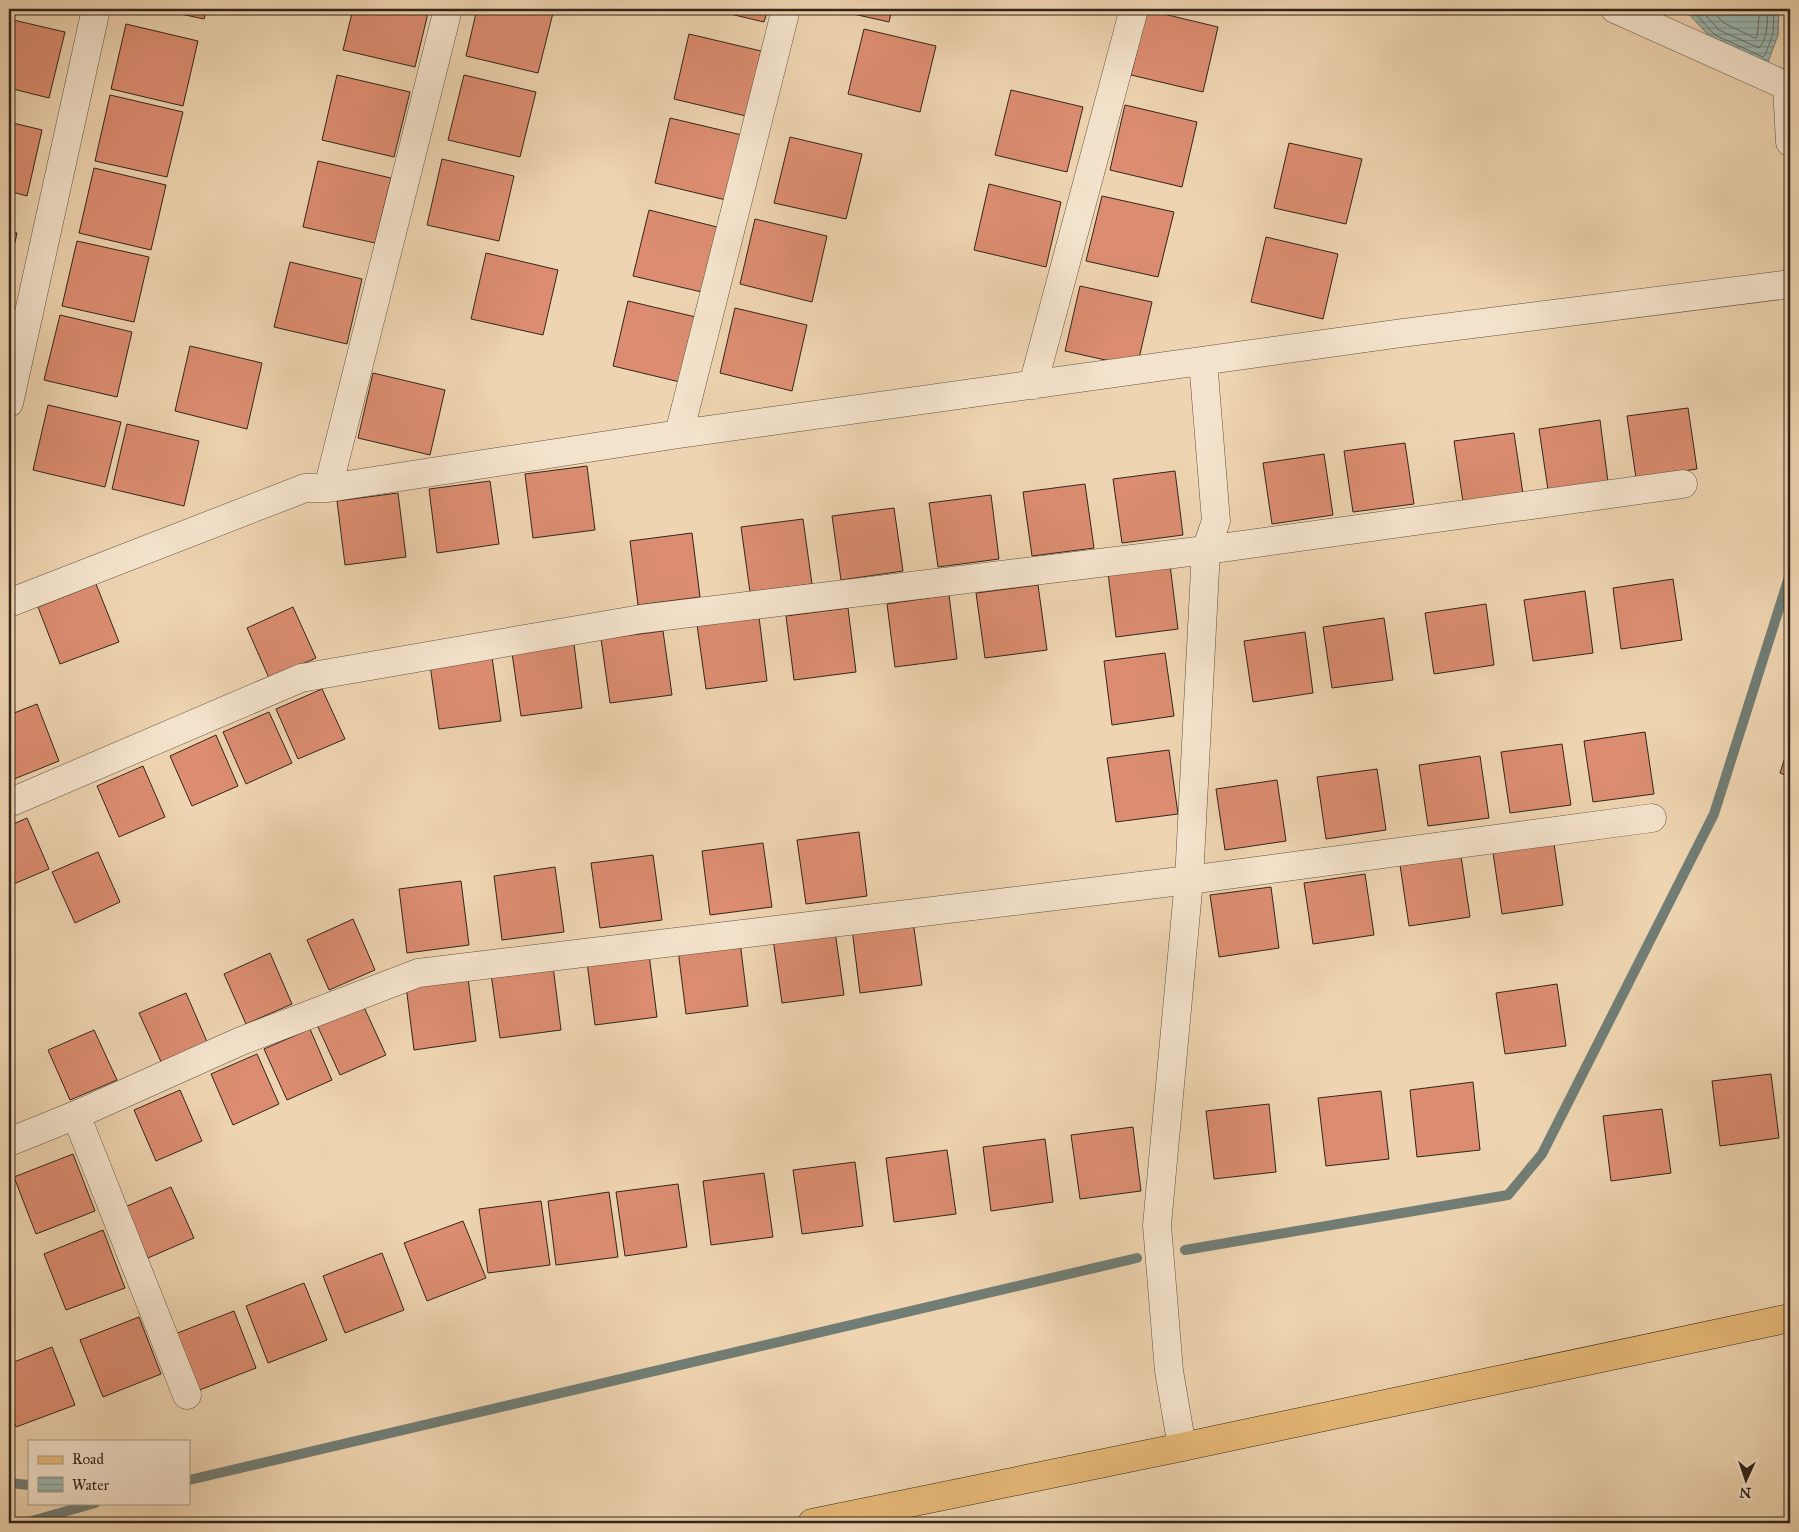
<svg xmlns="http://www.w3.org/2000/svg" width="1799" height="1532" viewBox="0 0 1799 1532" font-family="'IM FELL Great Primer',serif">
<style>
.water{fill:url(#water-rules);stroke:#717d75}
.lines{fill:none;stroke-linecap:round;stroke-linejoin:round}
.shore{stroke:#666e66;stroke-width:1}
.stream{stroke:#717d75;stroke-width:10}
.building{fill:#dc8d71;stroke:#32251a}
.minor-casing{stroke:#615140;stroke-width:29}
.major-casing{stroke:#32251a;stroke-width:29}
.minor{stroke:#f4e3cc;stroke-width:28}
.major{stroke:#e7ba78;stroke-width:28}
</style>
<defs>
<pattern id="water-rules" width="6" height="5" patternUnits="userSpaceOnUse" patternTransform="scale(1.25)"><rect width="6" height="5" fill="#9bb7b1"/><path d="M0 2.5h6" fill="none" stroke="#7f958f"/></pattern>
</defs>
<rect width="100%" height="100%" fill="#eed4b0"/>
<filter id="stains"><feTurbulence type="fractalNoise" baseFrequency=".004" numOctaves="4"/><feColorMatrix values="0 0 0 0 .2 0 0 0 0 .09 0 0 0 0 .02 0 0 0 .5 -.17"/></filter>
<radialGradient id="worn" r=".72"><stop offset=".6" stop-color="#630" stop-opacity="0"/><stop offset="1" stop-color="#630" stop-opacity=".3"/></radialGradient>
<path class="water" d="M1684 9H1779L1778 35 1767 65 1712 39Z"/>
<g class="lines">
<path class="shore" d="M1691 9 1715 35 1763 57 1765 55 1773 34 1774 9
M1700 9 1719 30 1759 48C1768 40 1767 21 1768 9
M1710 9 1724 23 1755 38 1757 37 1760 9"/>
<path class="stream" d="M1185 1250 1508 1195 1542 1154 1714 814 1790 574
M189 1480 1137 1258
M9 1483 29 1485
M25 1523 95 1503"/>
</g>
<path class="building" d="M158 9H207L204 19Z
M353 9H429L415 67 343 50Z
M477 9H554L538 73 466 56Z
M709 9H768L764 22Z
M831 9H892L889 22Z
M1147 10 1218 27 1203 92 1131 75Z
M9 19 65 32 49 98 9 88Z
M126 24 198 41 183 106 111 89Z
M864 29 936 46 920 112 848 94Z
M689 34 761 51 746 116 674 99Z
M337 75 410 92 394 157 322 140Z
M464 75 536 92 520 157 448 140Z
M1011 90 1083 107 1067 172 995 155Z
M110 95 183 112 167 177 95 161Z
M1125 105 1197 122 1182 187 1110 170Z
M670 118 742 135 726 200 655 183Z
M9 122 42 130 27 196 9 191Z
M790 137 862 154 846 219 774 203Z
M1289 143 1362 159 1346 224 1274 208Z
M442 159 514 176 499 241 427 225Z
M318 161 391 178 375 243 303 227Z
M94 168 166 185 151 250 79 233Z
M989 184 1061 202 1046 267 974 250Z
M1102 196 1174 212 1158 277 1086 261Z
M649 210 721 228 706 293 633 276Z
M755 219 827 236 812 302 740 284Z
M9 231 17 233 9 269Z
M1266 237 1338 254 1323 319 1251 302Z
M77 241 149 257 134 322 62 306Z
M486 253 558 270 543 335 471 319Z
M290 262 362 279 347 344 274 327Z
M1080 286 1152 302 1137 367 1065 351Z
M628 301 700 318 684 383 613 366Z
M735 308 807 325 792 391 720 373Z
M60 315 132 332 117 397 44 380Z
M190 346 262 363 247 429 175 411Z
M373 373 445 390 430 455 358 438Z
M48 405 121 422 105 487 33 470Z
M1688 408 1697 469 1636 478 1627 416Z
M1600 420 1608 482 1548 490 1539 429Z
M127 424 199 441 184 506 112 489Z
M1514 433 1523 494 1463 502 1454 441Z
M1405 443 1414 504 1353 512 1344 451Z
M1324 454 1333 515 1272 524 1263 463Z
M587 466 595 530 533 538 525 474Z
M1175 471 1183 535 1122 543 1113 479Z
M490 481 499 544 437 553 429 489Z
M1085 484 1094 548 1032 556 1023 492Z
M398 493 406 557 345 565 337 501Z
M991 495 999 559 938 567 929 503Z
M894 508 903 571 841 580 832 516Z
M803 519 812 584 750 592 741 527Z
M692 533 700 597 638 605 630 541Z
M1170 565 1178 629 1116 637 1108 573Z
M1673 579 1682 640 1621 649 1613 588Z
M96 584 119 642 60 664 38 607Z
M1038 585 1047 650 985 658 976 593Z
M1585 591 1593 653 1533 661 1524 600Z
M949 595 957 659 895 667 887 604Z
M1486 604 1494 665 1434 674 1425 613Z
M293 607 316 658 269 678 247 628Z
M848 608 856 672 794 680 786 616Z
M759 617 767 681 706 689 697 625Z
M1384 618 1393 680 1332 688 1323 627Z
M663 631 672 695 610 703 601 639Z
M1305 632 1313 693 1253 702 1244 641Z
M574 644 582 708 521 716 512 653Z
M1165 653 1174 716 1112 725 1104 661Z
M492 657 501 721 439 729 430 665Z
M322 689 345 739 298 759 276 709Z
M37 704 59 761 9 781V715Z
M269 712 292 763 246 784 223 732Z
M1645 732 1654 794 1593 802 1584 741Z
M216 735 238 786 192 806 170 756Z
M1790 742V777L1780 773Z
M1562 744 1571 805 1510 813 1501 752Z
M1169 750 1178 814 1116 822 1107 758Z
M1480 756 1489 818 1428 826 1419 765Z
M143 766 165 817 119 837 97 786Z
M1377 769 1386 830 1326 839 1317 777Z
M1277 780 1286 841 1225 850 1216 789Z
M27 818 49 869 9 886V826Z
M859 832 867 896 806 904 797 840Z
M763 843 772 907 710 915 702 851Z
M1554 844 1563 905 1502 914 1493 853Z
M98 852 120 902 75 923 52 872Z
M653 855 662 920 600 928 591 863Z
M1461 856 1470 917 1409 926 1400 865Z
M555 867 564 932 502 940 494 876Z
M1365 874 1374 935 1313 944 1304 883Z
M461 881 469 945 407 953 399 889Z
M1271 887 1279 948 1219 957 1210 895Z
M353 919 375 970 329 990 307 940Z
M913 921 922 985 860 993 852 929Z
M835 931 844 995 782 1003 773 939Z
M740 942 748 1006 686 1014 678 950Z
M270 953 292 1004 246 1024 224 974Z
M649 954 657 1017 595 1025 587 962Z
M553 966 561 1030 500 1038 491 974Z
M468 978 476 1041 414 1050 406 986Z
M1557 984 1566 1046 1505 1054 1496 993Z
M186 993 208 1044 162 1064 139 1013Z
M363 1005 386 1055 340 1075 317 1025Z
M310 1029 332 1080 287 1100 264 1049Z
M94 1030 117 1080 70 1100 48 1050Z
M257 1054 279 1104 233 1125 211 1074Z
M1771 1074 1779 1138 1720 1146 1712 1081Z
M1473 1082 1480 1150 1417 1157 1410 1090Z
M180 1090 202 1141 156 1161 134 1110Z
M1381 1091 1389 1159 1326 1166 1318 1098Z
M1269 1104 1276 1172 1214 1179 1206 1111Z
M1662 1109 1671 1173 1611 1181 1603 1116Z
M1133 1127 1141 1191 1080 1199 1071 1135Z
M1045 1139 1053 1202 991 1211 983 1147Z
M947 1150 956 1214 894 1222 886 1158Z
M73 1154 95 1211 36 1234 14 1177Z
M855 1162 863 1226 802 1234 793 1170Z
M764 1173 773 1237 711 1245 703 1181Z
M678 1184 687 1247 625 1256 616 1192Z
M171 1187 194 1238 148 1258 125 1207Z
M609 1192 618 1257 556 1265 548 1201Z
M541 1201 550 1265 488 1273 479 1209Z
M463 1221 486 1278 427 1301 404 1243Z
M103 1230 125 1288 66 1310 44 1254Z
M382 1253 404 1310 345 1333 323 1276Z
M304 1283 327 1340 268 1363 246 1306Z
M234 1311 256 1368 197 1391 175 1334Z
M139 1317 161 1374 103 1397 80 1340Z
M52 1347 75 1405 16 1427 9 1409V1364Z"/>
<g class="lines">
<defs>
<path id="minor" d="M1615 9 1787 86 1790 142
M1033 385 1134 9
M9 403 96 9
M679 434 786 9
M328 488 448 9
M9 603 305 488H328L679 434 1402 333 1790 284
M9 803 301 678 641 619 1206 550 1683 484
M76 1115 187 1395
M9 1142 76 1115 241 1041 418 973 1189 880 1652 818
M1182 1447 1169 1371 1157 1225 1189 880 1206 550 1216 521 1203 361"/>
<path id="major" d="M812 1523 1182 1447 1790 1318"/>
</defs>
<use href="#minor" class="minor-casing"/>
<use href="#major" class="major-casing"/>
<use href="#minor" class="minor"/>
<use href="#major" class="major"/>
</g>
<rect width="1799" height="1532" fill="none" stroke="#eed4b0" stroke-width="30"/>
<rect x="10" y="10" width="1779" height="1512" fill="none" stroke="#32251a" stroke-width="2.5"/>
<rect x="15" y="15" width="1769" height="1502" fill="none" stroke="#32251a"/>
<rect x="28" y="1440" width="162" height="65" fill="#f4e3cc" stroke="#a69785"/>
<rect x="38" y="1456" width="25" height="8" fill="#e7ba78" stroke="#a69785"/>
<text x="72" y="1464" font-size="15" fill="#32251a">Road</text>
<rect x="38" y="1477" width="25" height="15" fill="url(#water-rules)" stroke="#a69785"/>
<text x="72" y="1490" font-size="15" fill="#32251a">Water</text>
<g transform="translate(1746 1480) rotate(183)" stroke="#f4e3cc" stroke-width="4" paint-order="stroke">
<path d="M0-4L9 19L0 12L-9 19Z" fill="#32251a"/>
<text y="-8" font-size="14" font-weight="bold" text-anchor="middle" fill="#32251a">N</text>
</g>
<rect width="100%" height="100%" filter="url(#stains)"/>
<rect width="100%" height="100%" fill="url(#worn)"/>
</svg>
